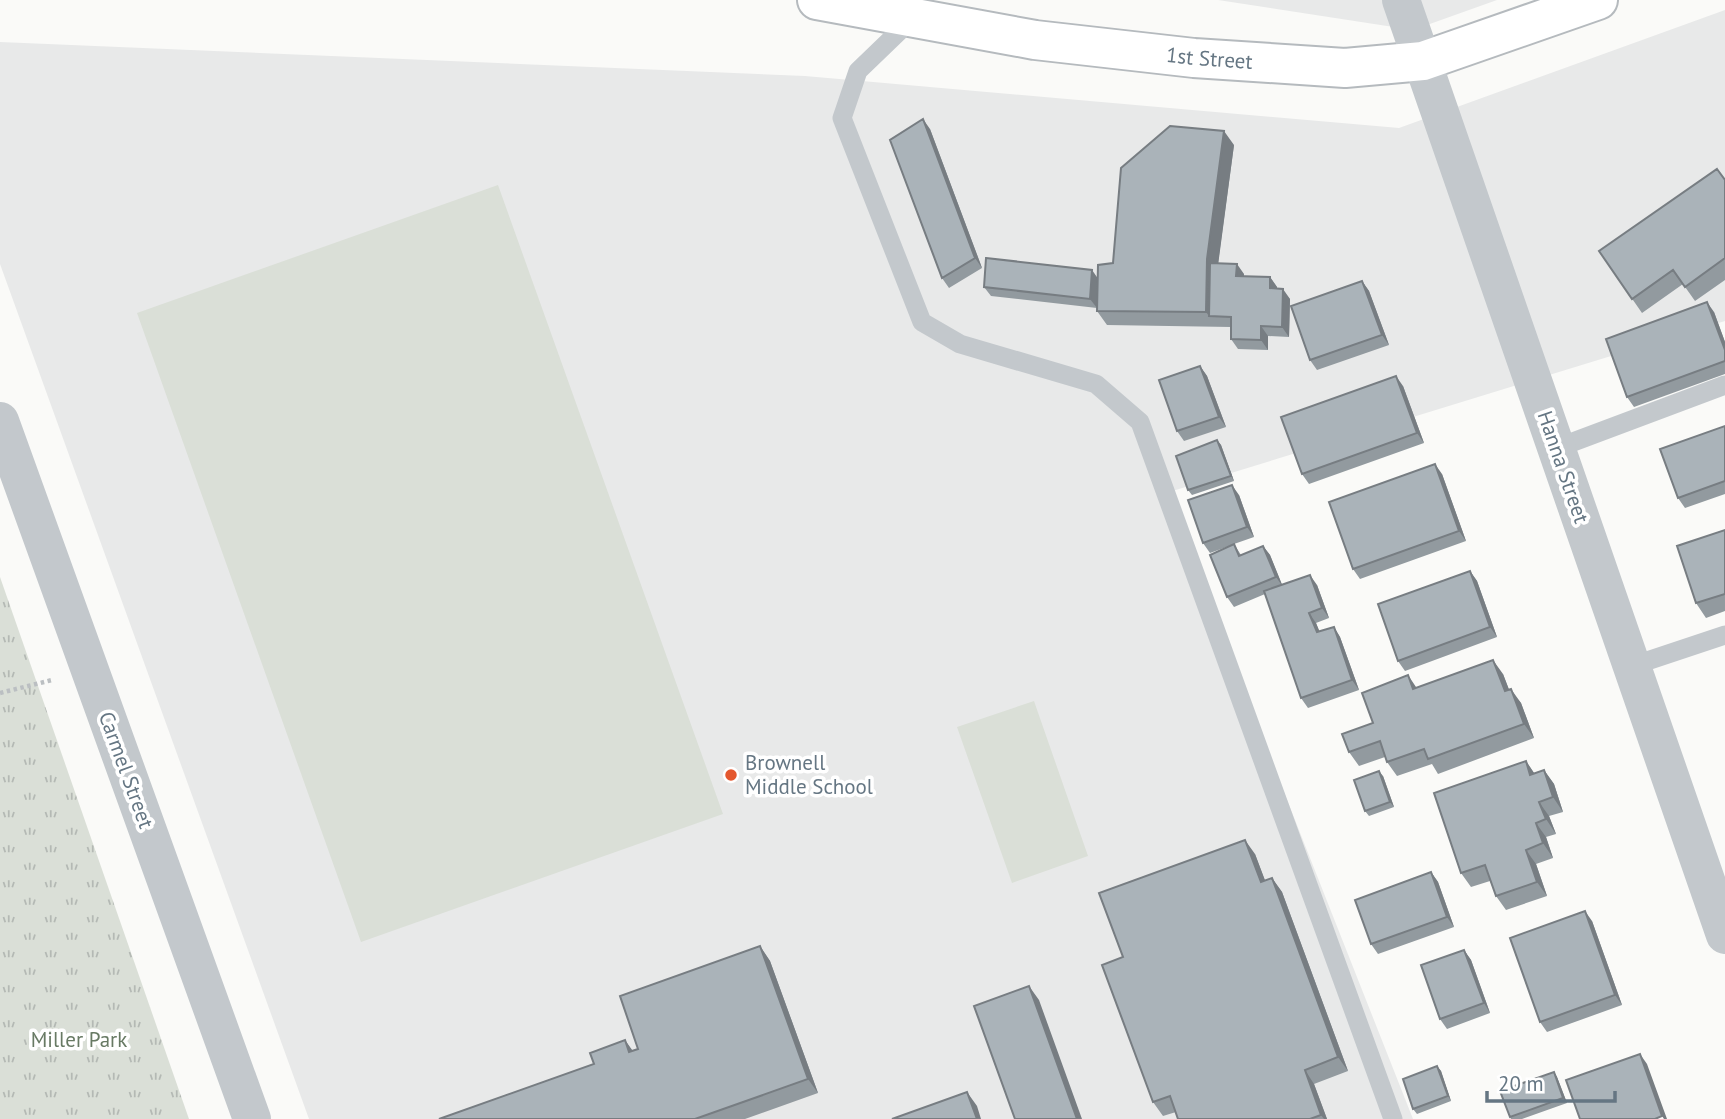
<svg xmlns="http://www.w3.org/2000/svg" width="1725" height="1119" viewBox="0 0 1725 1119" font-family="'PT Sans',sans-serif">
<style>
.built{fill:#e8e9e9}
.grass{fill:url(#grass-tufts)}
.pitch{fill:#dadfd7}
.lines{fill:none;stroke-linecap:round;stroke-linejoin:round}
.primary-casing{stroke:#b5babe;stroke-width:42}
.path{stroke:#bbbfc2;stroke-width:4.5;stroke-dasharray:3.5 3.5;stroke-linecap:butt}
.lane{stroke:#c3c8cc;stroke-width:19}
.street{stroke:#c3c8cc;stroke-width:38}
.primary{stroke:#fff;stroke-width:38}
.wall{fill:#929a9f}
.shaded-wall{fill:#777d82}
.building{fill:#aab3b9;stroke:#777d82;stroke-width:2}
.poi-dot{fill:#e4572e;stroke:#fff;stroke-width:2.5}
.labels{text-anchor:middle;stroke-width:7;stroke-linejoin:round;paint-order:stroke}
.street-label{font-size:21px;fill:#657683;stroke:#fff}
.poi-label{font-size:21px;fill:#657683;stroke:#fff;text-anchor:start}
.park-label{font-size:21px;fill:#687a64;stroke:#fff}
</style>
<defs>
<pattern id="grass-tufts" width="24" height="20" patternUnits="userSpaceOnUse" patternTransform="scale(1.75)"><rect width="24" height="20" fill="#dadfd7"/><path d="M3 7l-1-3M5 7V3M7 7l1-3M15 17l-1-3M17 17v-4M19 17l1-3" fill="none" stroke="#b4b9b4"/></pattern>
</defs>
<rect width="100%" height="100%" fill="#fafaf8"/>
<path class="built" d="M1218 0H1497L1413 30Z
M1725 10V321L1166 493 1413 1119H309L0 264V42L805 76 1399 128Z"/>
<path class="grass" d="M0 577 189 1119H0Z"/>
<path class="pitch" d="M498 185 723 814 361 942 137 313Z
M1034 701 1088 856 1012 883 957 727Z"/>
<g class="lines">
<defs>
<g id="primary">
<path id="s1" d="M817 0 1035 40 1194 58 1345 68 1423 61 1598 0"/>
</g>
</defs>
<use href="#primary" class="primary-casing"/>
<path class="path" d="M0 693 52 680"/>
<path class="lane" d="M913 18 858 71 842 118 922 322 960 344 1096 384 1140 422 1393 1119
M1557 448 1725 385
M1632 666 1725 635"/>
<path class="street" d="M1401 0 1725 935
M0 421 252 1119"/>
<use href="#primary" class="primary"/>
</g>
<path class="wall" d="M930 129 982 268 949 288 942 278Z
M1234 145 1218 263 1244 274V276L1270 277 1277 287V288L1290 299 1289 337 1268 336V350L1238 349 1231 339V327L1107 325 1097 311V308L991 296 984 287 1098 277Z
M1725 180V280L1695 301 1683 284 1642 313 1599 251Z
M1362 281 1369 291 1389 345 1317 370 1310 360Z
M1714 312 1725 342V374L1634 407 1627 397Z
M1200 366 1207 376 1226 427 1184 441 1177 431Z
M1403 386 1424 443 1309 484 1302 474Z
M1725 426V494L1685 508 1678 498Z
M1217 440 1221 445 1234 481 1192 495 1188 490Z
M1442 474 1466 541 1360 579 1353 569Z
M1239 495 1254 537 1234 544 1241 555 1263 546 1270 555 1282 585H1317L1329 618 1316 623 1319 631 1334 627 1340 637 1359 690 1308 708 1301 698 1265 594 1234 607 1227 597 1232 545 1210 553 1203 543Z
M1725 530V611L1706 618 1696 603Z
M1470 571 1477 581 1497 637 1405 671 1398 661Z
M1503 674 1509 690 1521 703 1534 738 1438 774 1432 764 1397 776 1387 762 1385 757 1359 766 1349 752 1373 723 1417 688Z
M1526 761 1534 773 1544 770 1554 784 1563 812 1549 816 1556 834 1546 837 1553 858 1536 864 1547 896 1506 910 1496 896 1490 881 1471 887 1461 873Z
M1383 776 1394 807 1369 816 1365 811Z
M1255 854 1265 881 1272 878 1282 892 1348 1071 1314 1084 1327 1119H1178L1176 1112 1163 1116 1153 1102 1123 957Z
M1431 872 1438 882 1454 927 1378 954 1371 944Z
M1592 921 1622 1005 1547 1032 1540 1022Z
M760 946 770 961 818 1093 745 1119H439L594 1064 625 1040 632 1051 638 1049Z
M1464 950 1471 960 1490 1013 1447 1029 1440 1019Z
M1437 1066 1441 1071 1451 1101 1417 1114 1413 1109Z
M1554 1072 1557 1077 1567 1103 1522 1119H1511L1510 1117Z"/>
<path class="shaded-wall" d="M923 119 930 129 982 268 975 258Z
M1224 131 1234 145 1217 273 1209 316 1206 312 1207 259Z
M1237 264 1244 274 1243 286 1236 276Z
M1092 270 1099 280 1097 308 1090 299Z
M1270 277 1277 287V298L1270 288Z
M1362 281 1369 291 1389 345 1382 335Z
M1283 289 1290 299 1289 337 1282 327Z
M1707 302 1714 312 1725 342V350Z
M1261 326 1268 336V350L1261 340Z
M1200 366 1207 376 1226 427 1219 417Z
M1396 376 1403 386 1424 443 1417 433Z
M1217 440 1221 445 1234 481 1231 476Z
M1435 464 1442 474 1466 541 1459 531Z
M1232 485 1239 495 1254 537 1247 527Z
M1263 546 1270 555 1283 587 1276 577Z
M1470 571 1477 581 1497 637 1490 627Z
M1310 575 1317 585 1329 618 1322 608Z
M1309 613 1316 623 1324 642 1317 632Z
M1334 627 1340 637 1359 690 1352 680Z
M1493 660 1503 674 1515 705 1505 691Z
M1408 675 1418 690 1413 689Z
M1511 689 1521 703 1534 738 1524 724Z
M1526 761 1536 776 1530 775Z
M1544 770 1554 784 1563 812 1553 797Z
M1379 771 1383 776 1394 807 1390 802Z
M1539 802 1549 816 1556 834 1546 819Z
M1536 823 1546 837 1553 858 1543 843Z
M1245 840 1255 854 1271 896 1261 882Z
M1526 850 1536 864 1547 896 1537 882Z
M1431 872 1438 882 1454 927 1447 917Z
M1272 878 1282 892 1348 1071 1338 1057Z
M1585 911 1592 921 1622 1005 1615 995Z
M760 946 770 961 818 1093 808 1079Z
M1464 950 1471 960 1490 1013 1484 1003Z
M1029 986 1039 1000 1082 1119H1077Z
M625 1040 635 1054 629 1052Z
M1640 1054 1647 1064 1667 1119H1664L1662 1116Z
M1437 1066 1441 1071 1451 1101 1448 1096Z
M1305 1070 1314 1084 1327 1119H1324L1321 1115Z
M1554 1072 1557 1077 1567 1103 1563 1098Z
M967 1092 977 1106 981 1119H977Z"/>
<path class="building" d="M923 119 975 258 942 278 890 140Z
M1170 126 1224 131 1207 259 1206 312 1097 311 1098 265 1113 263 1121 168Z
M1717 169 1725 180V258L1685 287 1673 270 1632 299 1599 251Z
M986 258 1092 270 1090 299 984 287Z
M1210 263 1237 264 1236 276 1270 277V288L1283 289 1282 327 1261 326V340L1231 339V317L1209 316Z
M1362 281 1382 335 1310 360 1291 306Z
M1707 302 1725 350V361L1627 397 1606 339Z
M1200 366 1219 417 1177 431 1159 380Z
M1396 376 1417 433 1302 474 1281 417Z
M1725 426V481L1678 498 1660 449Z
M1217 440 1231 476 1188 490 1176 456Z
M1435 464 1459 531 1353 569 1329 502Z
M1232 485 1247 527 1203 543 1188 500Z
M1725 530V594L1696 603 1677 546Z
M1234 544 1239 556 1263 546 1276 577 1227 597 1210 555Z
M1470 571 1490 627 1398 661 1378 604Z
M1310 575 1322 608 1309 613 1317 632 1334 627 1352 680 1301 698 1264 591Z
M1493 660 1505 691 1511 689 1524 724 1428 759 1424 749 1387 762 1380 741 1349 752 1342 734 1373 723 1362 693 1408 675 1413 689Z
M1526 761 1530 775 1544 770 1553 797 1539 802 1546 819 1536 823 1543 843 1526 850 1537 882 1496 896 1485 865 1461 873 1434 793Z
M1379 771 1390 802 1365 811 1354 780Z
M1245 840 1261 882 1272 878 1338 1057 1305 1070 1321 1115 1310 1119H1178L1170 1096 1153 1102 1102 965 1123 957 1099 893Z
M1431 872 1447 917 1371 944 1355 900Z
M1585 911 1615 995 1540 1022 1510 938Z
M760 946 808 1079 695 1119H439L594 1064 590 1053 625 1040 629 1052 638 1049 620 996Z
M1464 950 1484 1003 1440 1019 1421 965Z
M1029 986 1077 1119H1015L974 1006Z
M1640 1054 1662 1116 1655 1119H1580L1566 1080Z
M1437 1066 1448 1096 1413 1109 1403 1079Z
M1554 1072 1563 1098 1510 1117 1500 1091Z
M967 1092 977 1119H892Z"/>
<circle class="poi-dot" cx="731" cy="775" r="7"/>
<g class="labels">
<g class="street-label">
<text dy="7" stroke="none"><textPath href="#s1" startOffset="397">1st Street</textPath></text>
<text transform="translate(1563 467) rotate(71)" y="7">Hanna Street</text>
<text transform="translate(126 770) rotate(70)" y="7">Carmel Street</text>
</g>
<g class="poi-label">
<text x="745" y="770">Brownell<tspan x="745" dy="24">Middle School</tspan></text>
</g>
<g class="park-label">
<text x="79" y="1047">Miller Park</text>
</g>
</g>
<path d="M1487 1091v10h128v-10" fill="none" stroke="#657683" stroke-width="3.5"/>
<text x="1498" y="1091" font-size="21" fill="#657683" stroke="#ffffff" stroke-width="5" paint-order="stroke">20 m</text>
</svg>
